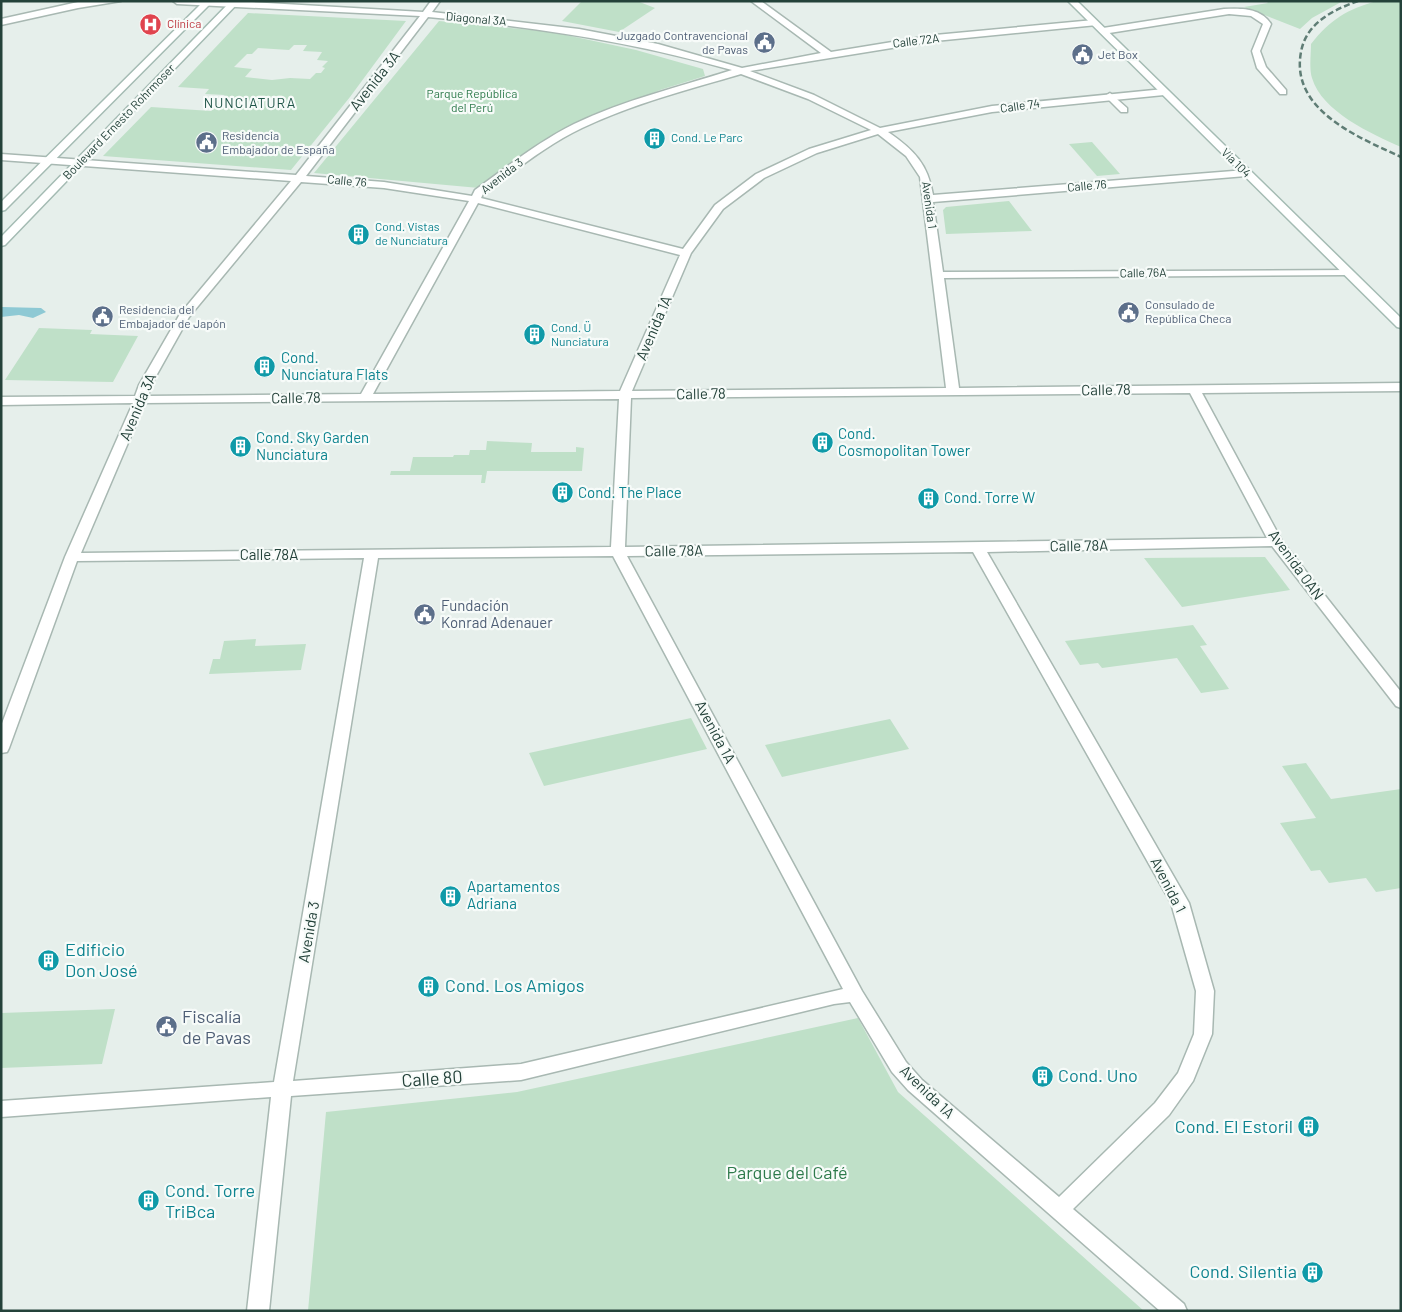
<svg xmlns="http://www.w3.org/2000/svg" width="1402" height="1312" viewBox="0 0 1402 1312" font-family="Barlow,sans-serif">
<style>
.green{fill:#bfe0c8;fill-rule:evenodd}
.water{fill:#8ec9d4}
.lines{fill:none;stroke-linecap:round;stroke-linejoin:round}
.lane-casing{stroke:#a8b8b2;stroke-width:3}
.street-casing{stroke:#a8b8b2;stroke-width:3}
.secondary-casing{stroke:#a4bbb3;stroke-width:3}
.lane{fill:#fff;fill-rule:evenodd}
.street{fill:#fff;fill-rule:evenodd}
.secondary{fill:#fff;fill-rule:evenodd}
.rail{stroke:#5f7d75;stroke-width:2.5;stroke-dasharray:6 3;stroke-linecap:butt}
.labels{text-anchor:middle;stroke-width:4.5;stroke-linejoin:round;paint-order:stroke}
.far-street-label{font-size:12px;fill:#24423a;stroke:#f7fbf9}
.far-health-label{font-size:12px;fill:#be3a42;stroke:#f7fbf9;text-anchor:start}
.far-service-label{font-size:12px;fill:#4e5e75;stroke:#f7fbf9;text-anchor:start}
.far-park-label{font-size:12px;fill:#2d7a4b;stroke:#f7fbf9}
.far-culture-label{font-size:12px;fill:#0d838f;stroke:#f7fbf9;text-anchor:start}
.far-neighbourhood-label{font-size:14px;letter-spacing:1px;fill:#1f5548;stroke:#f7fbf9}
.street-label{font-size:15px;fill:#24423a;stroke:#f7fbf9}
.culture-label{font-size:15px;fill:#0d838f;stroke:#f7fbf9;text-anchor:start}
.service-label{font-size:15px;fill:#4e5e75;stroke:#f7fbf9;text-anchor:start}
.near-culture-label{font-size:18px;fill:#0d838f;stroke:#f7fbf9;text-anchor:start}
.near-service-label{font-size:18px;fill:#4e5e75;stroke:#f7fbf9;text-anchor:start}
.near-street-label{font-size:18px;fill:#24423a;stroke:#f7fbf9}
.near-park-label{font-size:18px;fill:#2d7a4b;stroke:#f7fbf9}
</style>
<rect width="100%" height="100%" fill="#e6efeb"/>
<path class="green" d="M582 1H637L655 8 619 32 562 21Z
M1266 1H1343L1312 18 1300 29 1244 7 1268 3Z
M1377 1H1401V147C1372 134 1322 112 1312 78 1309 69 1311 54 1311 44 1330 20 1347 9 1377 1Z
M248 13 406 21 350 97 291 170 103 156 151 107 211 111 225 95 205 94 209 89 178 87ZM294 45H307L303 51 322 52 317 60 328 61 322 67 325 68 321 73H316L310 79 290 78 272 80 245 77 252 69 234 67 247 54H252L258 48 289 50Z
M439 21 552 32 636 50 703 69 705 76 660 90 573 126 479 188 314 173Z
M1092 142 1120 174 1097 176 1069 144Z
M1009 201 1032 231 946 234 943 210 946 207Z
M39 328 92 330 90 334 138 336 113 382 5 380Z
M487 441 532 443 531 452H576V447L584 448 582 471H487L485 483H481L482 475H390L391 471H410L413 457H453L454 455H469L470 450H486Z
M1265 557 1290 590 1182 607 1144 558Z
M1193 625 1207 645 1200 646 1229 689 1201 693 1177 658 1102 668 1098 663 1080 665 1065 641Z
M256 639 255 646 306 644 301 670 209 674 213 659H220L224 641Z
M691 718 707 749 544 786 529 753Z
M890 719 909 749 782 777 765 745Z
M1306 763 1331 799 1401 789V888L1376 892 1366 878 1329 883 1320 870 1311 871 1280 823 1316 818 1282 766Z
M115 1009 102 1064 1 1068V1013Z
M858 1018 898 1092 1144 1311H308L326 1112 517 1092Z"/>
<path class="water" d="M2 307 41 308 46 312 33 318 19 315 1 317Z"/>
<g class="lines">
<defs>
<path id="lane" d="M1224 9C1242 8 1261 8 1271 24L1260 51 1266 67 1286 90V94H1280L1257 68 1252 51 1263 24 1251 16 1229 14 1103 34 1099 31 1103 28Z
M1110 93 1127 108V112H1121L1105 96Z"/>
<path id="street" d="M121 1 78 8 1 25V19L78 2Z
M173 1H233L423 12 431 1H440L432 12 579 29 658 44 742 68 821 53 751 1H761L831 52 935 35 1094 20 1098 23 1097 25 935 41 750 71 814 95 880 128 992 106 1164 89 1169 92 1164 95 992 112 888 132C914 150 928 164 933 195L1246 170 1251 173 1246 176 933 202 943 272 1351 270V274L1347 275 944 278 959 388 1401 383V391L1202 393 1282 541 1401 692V708L1396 706 1272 546 987 552 1189 903 1214 991 1212 1034 1193 1081 1169 1115 1073 1209 1184 1304 1187 1311H1160L908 1090 892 1072 850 1002 834 1004 521 1080 291 1096 269 1311H247L271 1097 1 1117V1101L274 1082 364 558 77 561 9 748 7 752 1 753V726L65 557 133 403 1 405V397L135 396 139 385 180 314 291 181 1 160V154L296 175 420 16 177 4ZM428 17C535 27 629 41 732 70 679 87 624 100 574 124 538 142 507 167 475 190L472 196 384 182 306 176ZM741 74 808 99 871 130 809 149 756 174 715 205 683 249 481 198 483 194C515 171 546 145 582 128 632 104 687 90 741 74ZM878 134 906 156 920 177 946 388 632 391 691 253 723 209 764 178 817 153ZM301 182 384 188 469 201 361 394 148 396 151 385 189 317ZM478 203 680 255 620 391 373 394ZM1190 393 1267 538 625 547 631 398ZM619 399 611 547 81 553 145 403ZM973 552 1171 903 1196 991 1194 1034 1178 1073 1155 1103 1059 1197 922 1080 906 1062 862 991 627 556ZM613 556 843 989 521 1064 293 1081 378 558Z"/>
<path id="secondary" d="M204 1H213L5 210 1 211V202Z
M231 1H240L5 245 1 246V237Z
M1068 1H1077L1401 318V328L1397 327Z"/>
</defs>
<use href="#lane" class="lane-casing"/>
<use href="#street" class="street-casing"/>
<use href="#secondary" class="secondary-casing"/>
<use href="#lane" class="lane"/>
<use href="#street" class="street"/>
<use href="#secondary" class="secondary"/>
<path class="rail" d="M1358 1C1333 10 1306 23 1301 52 1290 110 1358 137 1401 157"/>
</g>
<defs>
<symbol id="hospital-disc" viewBox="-11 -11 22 22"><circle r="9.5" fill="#e0444e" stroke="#f7fbf9"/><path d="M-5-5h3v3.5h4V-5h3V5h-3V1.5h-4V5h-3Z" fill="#fff"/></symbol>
<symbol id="civic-disc" viewBox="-11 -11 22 22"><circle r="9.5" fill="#5c6f8a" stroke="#f7fbf9"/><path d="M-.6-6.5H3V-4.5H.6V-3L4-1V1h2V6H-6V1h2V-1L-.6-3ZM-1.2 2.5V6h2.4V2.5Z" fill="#fff"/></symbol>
<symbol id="building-disc" viewBox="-11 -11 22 22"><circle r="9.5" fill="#0f9aa8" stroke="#f7fbf9"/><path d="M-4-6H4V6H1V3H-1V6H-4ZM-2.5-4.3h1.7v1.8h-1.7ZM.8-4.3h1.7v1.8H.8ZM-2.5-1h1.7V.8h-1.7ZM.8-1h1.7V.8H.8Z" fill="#fff"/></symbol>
</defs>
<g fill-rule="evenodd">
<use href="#hospital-disc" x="138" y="12" width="25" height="25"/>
<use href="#civic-disc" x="752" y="30" width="25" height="25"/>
<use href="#civic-disc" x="1070" y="42" width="25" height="25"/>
<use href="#building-disc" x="642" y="126" width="25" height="25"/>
<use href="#civic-disc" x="194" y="130" width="25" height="25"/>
<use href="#building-disc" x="346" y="222" width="25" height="25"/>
<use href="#civic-disc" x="1116" y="300" width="25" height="25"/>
<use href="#civic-disc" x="90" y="304" width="25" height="25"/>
<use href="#building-disc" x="522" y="322" width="25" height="25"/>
<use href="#building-disc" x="252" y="354" width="25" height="25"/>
<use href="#building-disc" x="810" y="430" width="25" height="25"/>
<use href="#building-disc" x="228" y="434" width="25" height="25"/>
<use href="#building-disc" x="550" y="480" width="25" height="25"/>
<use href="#building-disc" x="916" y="486" width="25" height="25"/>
<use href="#civic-disc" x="412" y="602" width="25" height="25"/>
<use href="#building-disc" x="438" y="884" width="25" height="25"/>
<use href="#building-disc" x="36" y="948" width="25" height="25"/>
<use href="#building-disc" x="416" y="974" width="25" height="25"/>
<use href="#civic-disc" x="154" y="1014" width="25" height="25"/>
<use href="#building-disc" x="1030" y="1064" width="25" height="25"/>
<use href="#building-disc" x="1296" y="1114" width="25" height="25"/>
<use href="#building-disc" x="136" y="1188" width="25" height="25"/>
<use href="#building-disc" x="1300" y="1260" width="25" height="25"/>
</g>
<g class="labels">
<g class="far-street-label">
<text transform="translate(476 19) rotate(5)" y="4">Diagonal 3A</text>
<text transform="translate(916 41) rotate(-7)" y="4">Calle 72A</text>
<text transform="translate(1020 106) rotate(-8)" y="4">Calle 74</text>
<text transform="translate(119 122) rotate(-46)" y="4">Boulevard Ernesto Rohrmoser</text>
<text transform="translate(1236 163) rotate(45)" y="4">Vía 104</text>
<text transform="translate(502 176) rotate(-38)" y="4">Avenida 3</text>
<text transform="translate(347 181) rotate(5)" y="4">Calle 76</text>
<text transform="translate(1087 186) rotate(-5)" y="4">Calle 76</text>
<text transform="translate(929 205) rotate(82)" y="4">Avenida 1</text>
<text transform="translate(1143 273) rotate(-1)" y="4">Calle 76A</text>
</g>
<g class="far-health-label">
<text x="167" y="28">Clínica</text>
</g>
<g class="far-service-label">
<text x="748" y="40" text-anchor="end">Juzgado Contravencional<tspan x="748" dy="14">de Pavas</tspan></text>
<text x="1098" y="59">Jet Box</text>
<text x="222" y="140">Residencia<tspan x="222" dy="14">Embajador de España</tspan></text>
<text x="1145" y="309">Consulado de<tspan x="1145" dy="14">República Checa</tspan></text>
<text x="119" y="314">Residencia del<tspan x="119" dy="14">Embajador de Japón</tspan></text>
</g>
<g class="far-park-label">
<text x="472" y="98">Parque República<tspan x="472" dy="14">del Perú</tspan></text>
</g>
<g class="far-culture-label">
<text x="671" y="142">Cond. Le Parc</text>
<text x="375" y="231">Cond. Vistas<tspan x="375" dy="14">de Nunciatura</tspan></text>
<text x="551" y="332">Cond. Ü<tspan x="551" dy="14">Nunciatura</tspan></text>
</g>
<g class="far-neighbourhood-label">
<text x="250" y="108">NUNCIATURA</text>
</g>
<g class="street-label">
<text transform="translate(375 81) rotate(-52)" y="5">Avenida 3A</text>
<text transform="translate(654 328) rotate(-67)" y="5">Avenida 1A</text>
<text transform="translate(1106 390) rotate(-1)" y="5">Calle 78</text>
<text transform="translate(701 394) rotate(-1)" y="5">Calle 78</text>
<text transform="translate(296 398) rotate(-1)" y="5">Calle 78</text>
<text transform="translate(138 407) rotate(-67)" y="5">Avenida 3A</text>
<text transform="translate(1079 546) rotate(-1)" y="5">Calle 78A</text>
<text transform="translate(674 551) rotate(-1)" y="5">Calle 78A</text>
<text x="269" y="560">Calle 78A</text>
<text transform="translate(1296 565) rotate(54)" y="5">Avenida 0AN</text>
<text transform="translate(715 732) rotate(62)" y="5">Avenida 1A</text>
<text transform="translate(1168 885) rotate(63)" y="5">Avenida 1</text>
<text transform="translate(309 932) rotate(-80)" y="5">Avenida 3</text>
<text transform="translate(927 1092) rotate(44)" y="5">Avenida 1A</text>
</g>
<g class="culture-label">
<text x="281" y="363">Cond.<tspan x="281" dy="17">Nunciatura Flats</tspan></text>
<text x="838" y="439">Cond.<tspan x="838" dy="17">Cosmopolitan Tower</tspan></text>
<text x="256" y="443">Cond. Sky Garden<tspan x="256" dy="17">Nunciatura</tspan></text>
<text x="578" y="498">Cond. The Place</text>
<text x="944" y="503">Cond. Torre W</text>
<text x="467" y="892">Apartamentos<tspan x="467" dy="17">Adriana</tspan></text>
</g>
<g class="service-label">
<text x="441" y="611">Fundación<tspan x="441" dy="17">Konrad Adenauer</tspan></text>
</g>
<g class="near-culture-label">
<text x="65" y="956">Edificio<tspan x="65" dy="21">Don José</tspan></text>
<text x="445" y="992">Cond. Los Amigos</text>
<text x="1058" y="1082">Cond. Uno</text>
<text x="1293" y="1133" text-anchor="end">Cond. El Estoril</text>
<text x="165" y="1197">Cond. Torre<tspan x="165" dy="21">TriBca</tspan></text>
<text x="1297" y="1278" text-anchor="end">Cond. Silentia</text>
</g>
<g class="near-service-label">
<text x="182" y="1023">Fiscalía<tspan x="182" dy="21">de Pavas</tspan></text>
</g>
<g class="near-street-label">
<text transform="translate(432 1079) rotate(-4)" y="6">Calle 80</text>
</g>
<g class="near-park-label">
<text x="787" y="1179">Parque del Café</text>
</g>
</g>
<rect width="1402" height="1312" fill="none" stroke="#24423a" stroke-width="5"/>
</svg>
